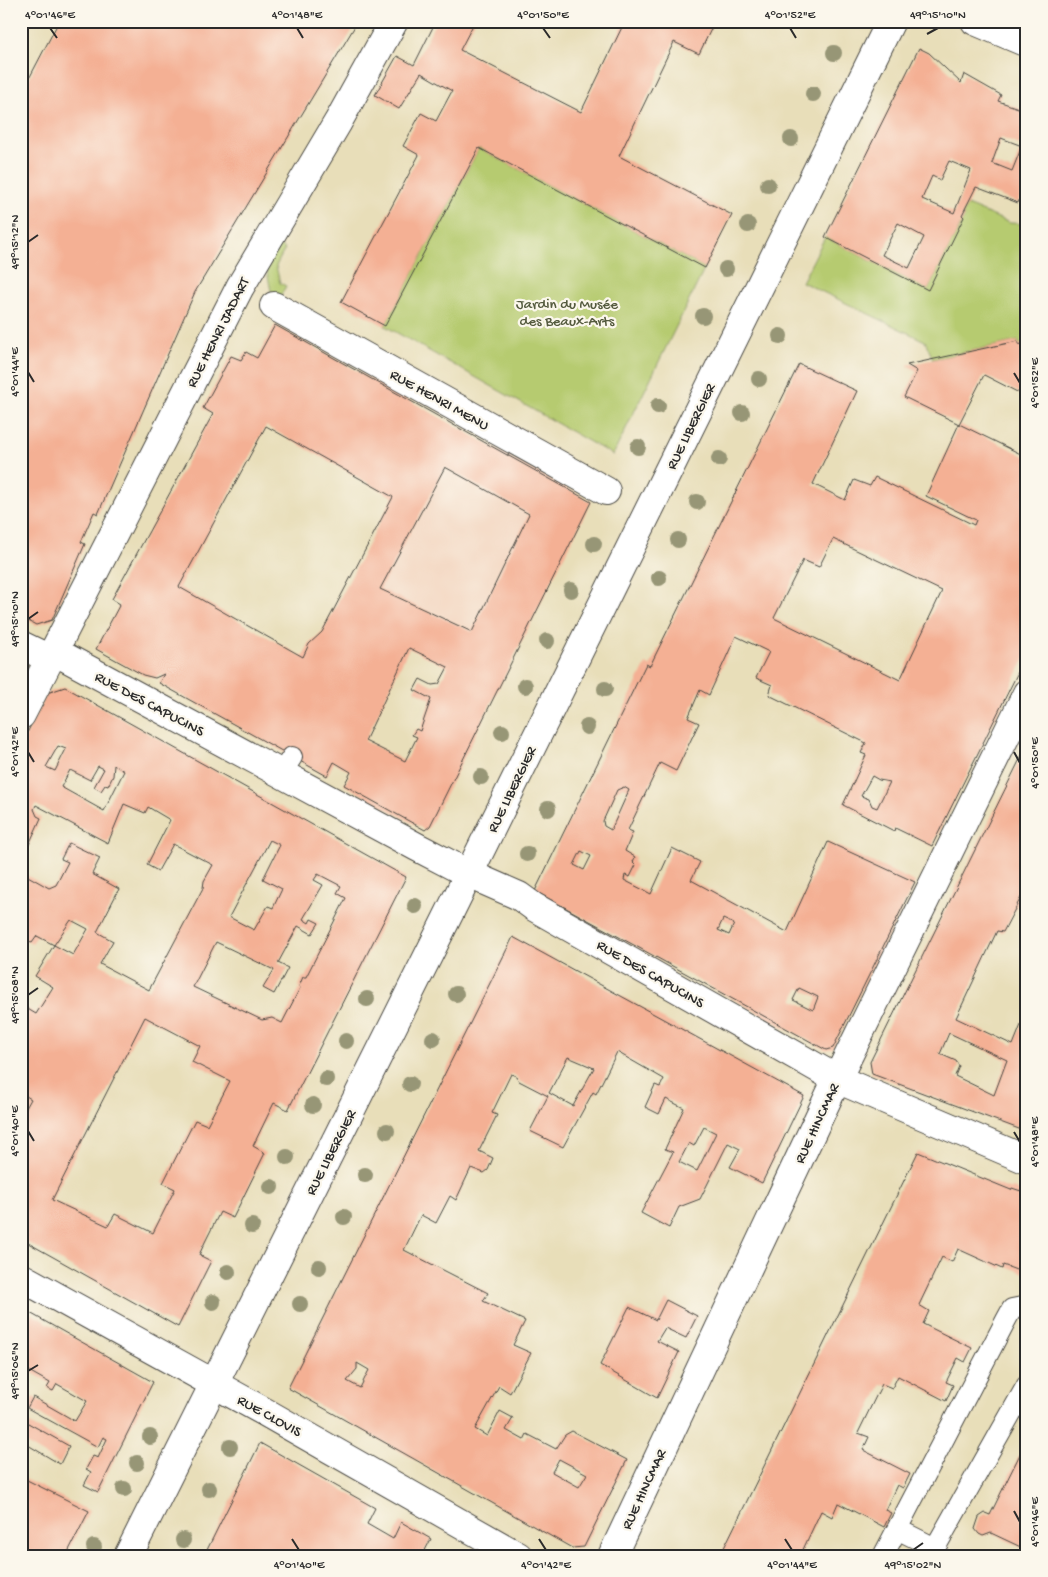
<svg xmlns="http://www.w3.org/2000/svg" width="1048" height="1577" viewBox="0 0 1048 1577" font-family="'Gochi Hand',sans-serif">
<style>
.built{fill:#f3d4be}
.green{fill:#b6cb6f;stroke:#707b4d}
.building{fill:#f4b094;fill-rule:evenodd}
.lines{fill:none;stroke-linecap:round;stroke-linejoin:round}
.lane-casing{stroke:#474640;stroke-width:22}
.street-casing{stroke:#474640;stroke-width:30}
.secondary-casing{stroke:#474640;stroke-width:30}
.lane{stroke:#fff;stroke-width:20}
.street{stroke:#fff;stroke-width:28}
.secondary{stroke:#fff;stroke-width:28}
.tree{fill:#979676}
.ticks{fill:none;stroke:#2b2b2b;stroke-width:2}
.labels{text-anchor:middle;stroke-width:4.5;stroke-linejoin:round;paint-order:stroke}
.park-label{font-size:15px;fill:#555b3f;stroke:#fbf7ec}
.street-label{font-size:15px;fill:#2b2b2b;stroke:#fbf7ec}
.neatline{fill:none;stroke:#2b2b2b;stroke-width:2}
.ticks-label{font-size:12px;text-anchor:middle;fill:#2b2b2b}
</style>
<rect width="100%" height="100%" fill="#fbf7ec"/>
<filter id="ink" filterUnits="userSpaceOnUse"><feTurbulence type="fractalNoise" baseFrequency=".02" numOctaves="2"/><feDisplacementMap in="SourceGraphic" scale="10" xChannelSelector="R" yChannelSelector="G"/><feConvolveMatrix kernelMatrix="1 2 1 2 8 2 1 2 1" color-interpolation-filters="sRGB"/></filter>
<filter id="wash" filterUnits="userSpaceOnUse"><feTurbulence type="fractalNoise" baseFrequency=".0096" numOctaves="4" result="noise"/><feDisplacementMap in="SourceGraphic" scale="20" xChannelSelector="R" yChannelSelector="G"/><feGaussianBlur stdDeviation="1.12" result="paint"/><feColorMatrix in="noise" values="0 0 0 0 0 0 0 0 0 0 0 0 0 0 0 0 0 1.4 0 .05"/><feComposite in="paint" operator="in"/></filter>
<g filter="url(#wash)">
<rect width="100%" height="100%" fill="#e8deb9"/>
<path class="built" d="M461 429 591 501 497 691 370 630 380 589 439 479Z"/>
<path class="green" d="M479 148 705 268 613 455 385 326Z
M967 205 1010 223 1027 224V345L1018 344V341L933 359 925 341 802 282 825 237 928 290 964 217 962 215Z
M275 243 285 249 276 266 280 283 286 286 280 297 271 291 265 262Z"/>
<g id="blocks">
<path class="building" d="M59 21H358L195 292 98 514 94 512 81 542 85 544 52 620 36 625 21 617V94Z
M436 21H475L460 50 581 112 625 21H715L699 54 674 42 619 156 732 215 705 268 479 148 385 326 341 302 419 155 403 146 421 113 436 121 452 91 421 73 399 109 375 95 397 56 414 65Z
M919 48 929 53 961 83 964 74 1001 95 998 101 1027 111V158L1022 169 1027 171V181L1018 203 976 187 962 215 964 217 928 290 825 237ZM1001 138 1022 146 1012 171 992 163ZM949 161 971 170 954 213 922 199 932 176 940 180ZM898 223 924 237 909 268 882 255Z
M275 325 591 502 430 826 425 830 344 785 351 772 334 762 327 776 159 683 164 674 155 678 143 675 96 649 120 604 112 599 213 414 203 408 231 356 241 360 246 352 257 358ZM266 426 393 497 322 632 309 644 303 657 179 587ZM445 467 529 514 472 632 380 589ZM409 648 448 667 439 684 432 685 420 679 414 690 431 699 420 731 416 729 412 735 417 737 405 761 365 741Z
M1018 341V344L1027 345V397L984 375 959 424 1027 457V654L932 846 895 828 894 831 843 805 866 755 861 753 866 743 769 695 772 685 756 678 769 652 736 636 709 695 700 690 688 718 699 723 676 771 660 763 628 830 633 832 625 851 635 857 633 862 636 865 630 877 625 875 624 880 651 894 672 848 700 862 691 880 787 932 828 842 915 882 833 1048 826 1050 535 891 646 664 650 666 799 364 857 391 813 484 845 500 854 480 870 486 875 477 974 525 976 520 926 496 959 424 904 397 917 371 907 365ZM833 539 942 591 900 680 774 618 803 560 819 567ZM872 776 879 780 890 782 877 808 872 806 869 799 861 796ZM624 787 629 790 611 830 604 826 603 821 617 790ZM581 851 591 856 584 870 574 865ZM723 919 734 924 729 935 718 930ZM799 988 818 997 813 1010 793 1000Z
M65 687 406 877 288 1110 274 1103 268 1115 253 1146 265 1153 233 1218 220 1212 205 1242 199 1255 211 1261 178 1327 21 1239V1117L31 1099 21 1093V1005L36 1014 53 987 35 976 54 945 73 955 88 929 71 920 54 945 37 936 32 943 21 938V883L26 875 49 888 56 885 68 862 61 859 69 843 100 858 92 874 119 889 97 932 113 941 100 964 149 990 203 888 204 881 213 865 173 844 158 871 147 865 170 820 148 807 145 813 124 804 108 843 36 805 34 809 37 816 41 818 21 862V745L47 693ZM58 746 66 749 55 771 46 767ZM114 765 124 771 104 811 61 787 70 770 90 780 98 766 104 769 94 787 101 791 105 785 108 786 113 776ZM270 840 280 845 263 879 282 889 273 908 268 906 254 930 229 917ZM318 874 341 886 337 893 346 898 306 977H303L299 986 300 988 282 1023 272 1018 262 1020 193 987 216 942 274 970 263 988 274 994 288 968 278 963 298 926 312 934 319 923 311 919 309 923 303 919 323 885 314 880ZM145 1017 200 1046 192 1062 230 1081 207 1125 195 1120 163 1183 175 1189 153 1233 115 1214 108 1226 52 1200Z
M1027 745V886L1003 932 997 931 956 1018 1013 1045 1027 1010V1132L872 1074 870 1062ZM949 1033 1007 1060 994 1095 955 1076 959 1066 956 1061 940 1054Z
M513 937 804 1096 762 1183 730 1167 740 1149 728 1143 700 1199 679 1207 669 1228 641 1213 673 1152 665 1149 684 1108 666 1099 659 1114 645 1107 655 1085 660 1087 664 1079 617 1052 596 1094 593 1092 563 1147 530 1131 548 1096 519 1081 516 1076 511 1074 492 1113 497 1115 479 1151 493 1158 488 1170 484 1173 471 1168 456 1200 450 1196 436 1223 421 1215 404 1250 488 1293 483 1301 525 1321 513 1345 531 1353 510 1393 499 1386 475 1429 487 1436 500 1411 513 1418 506 1430 524 1440 527 1434 556 1449 565 1435 572 1431 627 1460 584 1547 572 1548 288 1388ZM568 1057 594 1068 573 1106 549 1093ZM704 1127 716 1133 697 1171 679 1162 689 1143 694 1146ZM357 1363 369 1370 360 1388 347 1381 357 1369ZM559 1459 587 1474 579 1487 552 1472Z
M918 1152 1011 1190 1012 1188 1027 1193V1274L1003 1265 1002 1269 958 1249 952 1262 942 1257 919 1305 929 1311 923 1324 972 1348 965 1362 958 1358 946 1382 953 1385 946 1401 898 1376 892 1388 882 1384 858 1433 869 1437 863 1450 910 1474 903 1488 897 1485 885 1510 891 1513 884 1527 838 1503 832 1517 821 1511 800 1556H720Z
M666 1300 697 1316 686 1338 665 1328 657 1341 679 1352 657 1398 600 1365 629 1307 656 1320Z
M21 1308 153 1382 98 1492 84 1485 91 1472 86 1469 93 1456 98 1458 107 1439 103 1437 98 1447 27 1408 33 1397 75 1421 87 1401 57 1384 53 1391 47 1388 50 1383 27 1370 21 1381Z
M28 1423 69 1446 60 1464 21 1441V1435Z
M1027 1440V1550L991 1533 983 1536 979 1534 975 1529 979 1517 985 1513 990 1515Z
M260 1443 375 1508 367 1524 393 1539 401 1522 431 1539 422 1556H204Z
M21 1477 89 1511 66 1556H21Z"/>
</g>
</g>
<g filter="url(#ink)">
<use href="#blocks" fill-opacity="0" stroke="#474640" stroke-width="1"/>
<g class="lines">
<defs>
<path id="lane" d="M281 774 292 757
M897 1529 935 1548 1027 1385
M883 1556 1006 1320 1012 1309 1027 1306"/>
<path id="street" d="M975 21 1027 43
M274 306 606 491
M21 645 50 659
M54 651 240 287 338 122 394 21
M21 715 54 651 417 847 469 874 519 896 534 907 837 1079 1027 1160
M21 1277 265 1412 518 1556
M612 1556 837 1079 1027 693"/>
<path id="secondary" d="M128 1556 442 928 891 21"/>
</defs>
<use href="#lane" class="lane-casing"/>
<use href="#street" class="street-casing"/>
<use href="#secondary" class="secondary-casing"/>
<use href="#lane" class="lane"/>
<use href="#street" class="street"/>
<use href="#secondary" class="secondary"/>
</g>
<g class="tree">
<circle cx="834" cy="53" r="8"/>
<circle cx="813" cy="94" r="8"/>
<circle cx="791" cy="139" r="8"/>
<circle cx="768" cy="185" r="8"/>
<circle cx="748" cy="225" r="8"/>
<circle cx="726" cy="269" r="8"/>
<circle cx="703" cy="316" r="8"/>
<circle cx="780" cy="336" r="8"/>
<circle cx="759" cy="379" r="8"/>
<circle cx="658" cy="406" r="8"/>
<circle cx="742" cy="413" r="8"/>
<circle cx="638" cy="447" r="8"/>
<circle cx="719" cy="459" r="8"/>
<circle cx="697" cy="502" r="8"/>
<circle cx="678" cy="540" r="8"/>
<circle cx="594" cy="544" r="8"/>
<circle cx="659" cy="578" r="8"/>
<circle cx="571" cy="590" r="8"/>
<circle cx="547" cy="641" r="8"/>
<circle cx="525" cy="686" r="8"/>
<circle cx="605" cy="689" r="8"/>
<circle cx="587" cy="727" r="8"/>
<circle cx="502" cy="732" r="8"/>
<circle cx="481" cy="777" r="8"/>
<circle cx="548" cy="809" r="8"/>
<circle cx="527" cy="854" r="8"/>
<circle cx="415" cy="906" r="8"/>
<circle cx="456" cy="994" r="8"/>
<circle cx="367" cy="999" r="8"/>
<circle cx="433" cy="1039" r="8"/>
<circle cx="346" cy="1041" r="8"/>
<circle cx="326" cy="1079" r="8"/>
<circle cx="410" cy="1084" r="8"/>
<circle cx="313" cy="1105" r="8"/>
<circle cx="387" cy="1131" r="8"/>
<circle cx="287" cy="1157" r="8"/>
<circle cx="365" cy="1175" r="8"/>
<circle cx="271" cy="1187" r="8"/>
<circle cx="344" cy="1217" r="8"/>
<circle cx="252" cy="1226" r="8"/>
<circle cx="319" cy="1267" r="8"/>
<circle cx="228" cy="1272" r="8"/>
<circle cx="213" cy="1302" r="8"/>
<circle cx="300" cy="1304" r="8"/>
<circle cx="150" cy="1437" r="8"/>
<circle cx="230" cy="1447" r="8"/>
<circle cx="137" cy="1463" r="8"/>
<circle cx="124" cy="1489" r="8"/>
<circle cx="209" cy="1489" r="8"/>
<circle cx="183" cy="1540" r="8"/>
<circle cx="94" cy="1547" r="8"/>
</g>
</g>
<path class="ticks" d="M50 28 57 38M297 28 303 38M543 28 550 38M790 28 796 38M927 34 938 28M28 242 38 235M28 372 34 382M1014 373 1020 383M28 619 38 612M28 752 34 762M1014 752 1020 763M28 995 38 988M28 1131 34 1141M1014 1132 1020 1142M28 1371 38 1365M1014 1511 1020 1522M292 1539 299 1550M539 1539 546 1550M785 1539 792 1550M913 1550 923 1543"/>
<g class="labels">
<g class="park-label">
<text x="567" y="308">Jardin du Musée<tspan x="567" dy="17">des Beaux-Arts</tspan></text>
</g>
<g class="street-label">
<text transform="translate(217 332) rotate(-63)" y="5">RUE HENRI JADART</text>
<text transform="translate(440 399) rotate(29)" y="5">RUE HENRI MENU</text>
<text transform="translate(690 426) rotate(-64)" y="5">RUE LIBERGIER</text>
<text transform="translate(150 703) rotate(28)" y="5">RUE DES CAPUCINS</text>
<text transform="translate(511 789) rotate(-64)" y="5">RUE LIBERGIER</text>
<text transform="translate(651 973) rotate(30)" y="5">RUE DES CAPUCINS</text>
<text transform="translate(816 1123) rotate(-65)" y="5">RUE HINCMAR</text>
<text transform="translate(330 1152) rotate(-63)" y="5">RUE LIBERGIER</text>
<text transform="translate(270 1415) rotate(29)" y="5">RUE CLOVIS</text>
<text transform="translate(643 1489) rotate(-65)" y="5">RUE HINCMAR</text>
</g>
</g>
<rect width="1048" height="1577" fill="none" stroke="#fbf7ec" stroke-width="55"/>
<rect x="28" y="28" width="992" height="1522" class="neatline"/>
<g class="ticks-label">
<text x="50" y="18">4°01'46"E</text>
<text x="297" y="18">4°01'48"E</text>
<text x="543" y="18">4°01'50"E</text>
<text x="790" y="18">4°01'52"E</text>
<text x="938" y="18">49°15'10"N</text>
<text transform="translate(14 242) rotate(-90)" y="4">49°15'12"N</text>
<text transform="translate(14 372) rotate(-90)" y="4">4°01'44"E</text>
<text transform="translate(1034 383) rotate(-90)" y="4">4°01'52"E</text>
<text transform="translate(14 619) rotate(-90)" y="4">49°15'10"N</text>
<text transform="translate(14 752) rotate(-90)" y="4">4°01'42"E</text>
<text transform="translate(1034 763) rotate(-90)" y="4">4°01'50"E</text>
<text transform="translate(14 995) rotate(-90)" y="4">49°15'08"N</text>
<text transform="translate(14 1131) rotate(-90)" y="4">4°01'40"E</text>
<text transform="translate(1034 1142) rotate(-90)" y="4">4°01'48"E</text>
<text transform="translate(14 1371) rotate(-90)" y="4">49°15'06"N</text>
<text transform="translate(1034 1522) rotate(-90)" y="4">4°01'46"E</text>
<text x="299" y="1568">4°01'40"E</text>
<text x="546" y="1568">4°01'42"E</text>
<text x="792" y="1568">4°01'44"E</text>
<text x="913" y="1568">49°15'02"N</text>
</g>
</svg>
